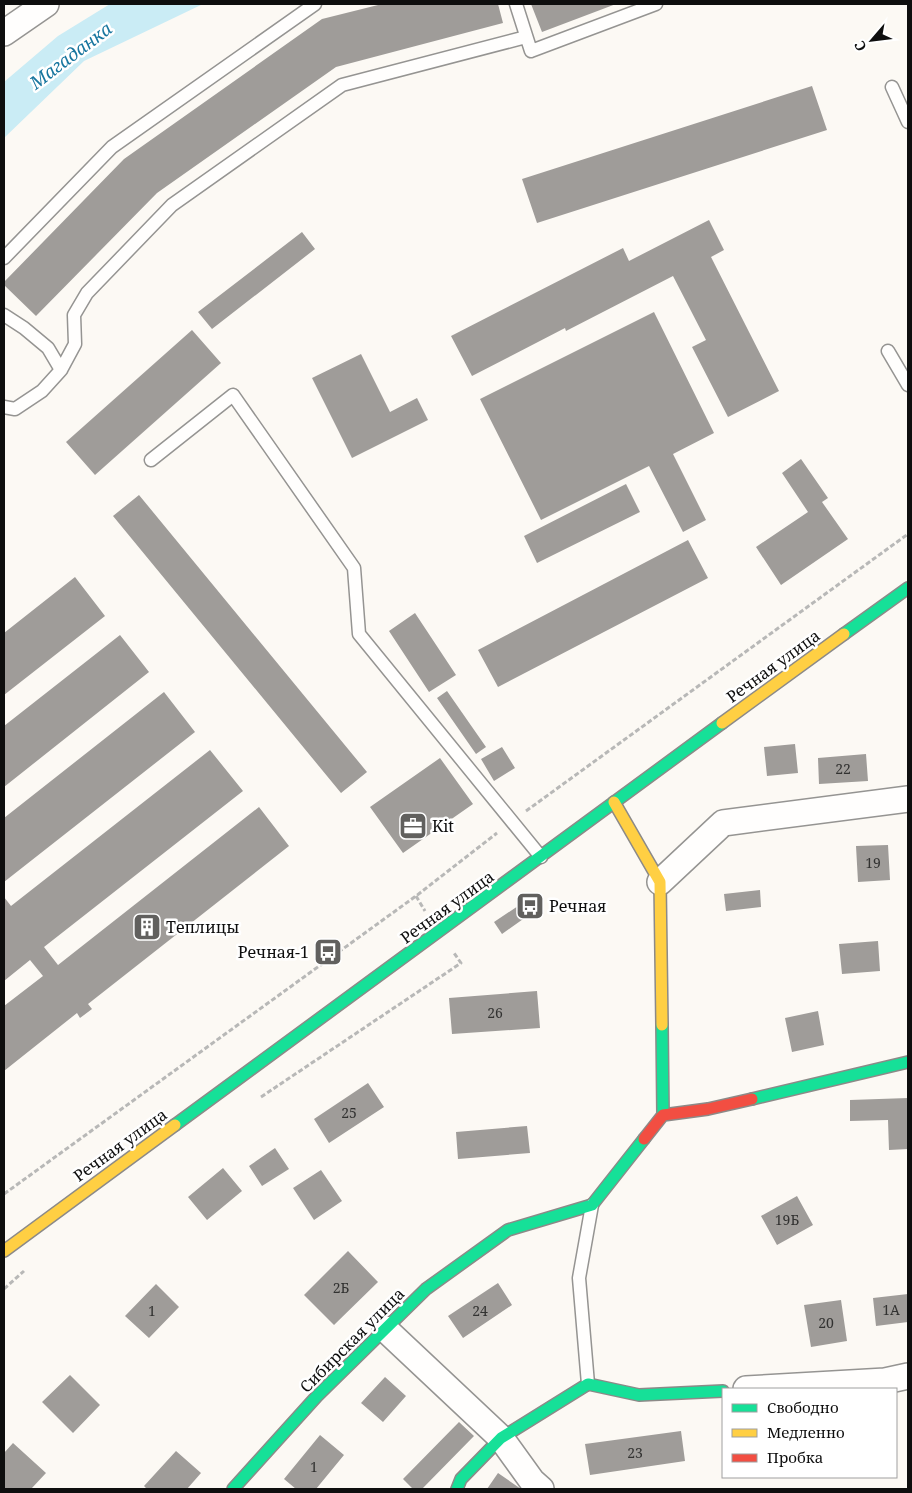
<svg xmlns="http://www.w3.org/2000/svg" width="912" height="1493" viewBox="0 0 912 1493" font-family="'Noto Serif',serif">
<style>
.water{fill:#caecf5}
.building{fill:#9f9c99}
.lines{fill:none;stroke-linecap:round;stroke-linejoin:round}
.lane-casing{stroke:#959492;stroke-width:15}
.street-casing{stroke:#959492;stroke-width:28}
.fast-casing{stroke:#8c8a88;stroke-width:14}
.slow-casing{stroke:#8c8a88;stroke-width:14}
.jam-casing{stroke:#8c8a88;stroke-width:14}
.path{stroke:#b8b8b7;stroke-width:3;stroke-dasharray:5 2.5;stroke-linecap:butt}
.lane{stroke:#fffefd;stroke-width:12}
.street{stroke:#fffefd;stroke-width:25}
.fast{stroke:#16e098;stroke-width:11}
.slow{stroke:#ffcf43;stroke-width:11}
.jam{stroke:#f24e42;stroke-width:11}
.labels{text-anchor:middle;stroke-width:5;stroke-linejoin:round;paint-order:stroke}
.number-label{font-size:14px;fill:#323231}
.street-label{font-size:16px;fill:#0e0e0e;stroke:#fff}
.poi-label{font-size:16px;fill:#0e0e0e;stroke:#fff;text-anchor:start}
.water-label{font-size:18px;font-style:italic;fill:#18769f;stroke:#fff}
</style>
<rect width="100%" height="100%" fill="#fcf9f4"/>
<path class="water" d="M110 4H203L84 61 4 138V82L58 36Z"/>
<path class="building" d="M382 4H498L503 23 336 67 157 193 36 316 4 285V282L124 159 322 19Z
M531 4H616L542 32Z
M812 86 827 130 537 223 522 179Z
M709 220 724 250 711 257 779 391 728 417 692 347 706 340 673 276 566 331 565 328 472 376 451 336 623 248 629 261Z
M302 232 315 249 212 329 198 312Z
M654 312 714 433 673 454 706 520 683 532 649 466 541 520 480 399Z
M192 330 221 363 95 475 66 442Z
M361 354 390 412 417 398 428 420 352 458 312 378Z
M801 459 828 498 822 502 848 539 781 585 756 547 808 512 782 473Z
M626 484 640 512 537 563 524 536Z
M139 495 367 772 341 793 113 516Z
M688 540 708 578 498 687 478 650Z
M75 577 105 616 4 695V633Z
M415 613 456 675 429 692 389 631Z
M120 635 149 672 4 787V726Z
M447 691 486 747 476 754 437 698Z
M164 692 195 732 4 882V818Z
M795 744 798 773 767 776 764 747Z
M502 747 515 768 494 781 481 759Z
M210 750 243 791 44 947 58 965 259 807 289 846 88 1004 92 1009 80 1018 77 1013 4 1071V1006L43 976 30 960 4 981V897L11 906Z
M866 754 868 781 819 784 818 758Z
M440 758 473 804 403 853 370 807Z
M888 845 890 880 858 882 856 846Z
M760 890 761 907 726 911 724 894Z
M518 906 526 917 502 934 494 922Z
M878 941 880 971 842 974 839 944Z
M537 991 540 1028 452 1034 449 998Z
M818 1011 824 1045 792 1052 785 1018Z
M368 1083 384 1107 329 1143 314 1119Z
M908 1098V1149L889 1150 888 1120 850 1121V1100Z
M527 1126 530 1153 458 1159 456 1132Z
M275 1148 289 1169 262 1186 249 1166Z
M223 1168 242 1191 207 1220 188 1197Z
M321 1170 342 1201 314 1220 293 1188Z
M797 1196 813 1225 777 1245 761 1216Z
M348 1251 378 1282 334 1325 304 1295Z
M498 1283 512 1305 463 1338 448 1316Z
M156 1284 179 1307 149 1338 125 1316Z
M908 1294V1322L876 1326 873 1298Z
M841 1300 847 1341 811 1347 804 1305Z
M70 1375 100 1405 73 1433 42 1402Z
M385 1377 406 1396 383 1422 361 1403Z
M459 1422 474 1436 422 1489H413L403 1479Z
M681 1431 685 1461 590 1475 585 1444Z
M320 1435 344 1455 316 1489H296L284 1479Z
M13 1443 46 1473 31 1489H4V1453Z
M176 1451 201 1473 187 1489H147L144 1486Z
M498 1473 521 1489H487Z"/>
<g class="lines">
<defs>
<path id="lane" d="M516 4 531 51 656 4
M892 87 908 122
M4 258 112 147 315 4
M4 315 24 328 48 348 61 370 42 391 15 409 4 407
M888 351 908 385
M61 370 75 344 74 315 87 293 172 205 342 85 526 37
M151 460 233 395 354 568 359 634 541 857
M588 1384 579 1278 592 1205"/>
<path id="street" d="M4 33 46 4
M660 882 723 823 908 799
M385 1329 501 1438 532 1481 541 1489
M746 1389 885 1381 908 1376"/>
<path id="fast" d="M844 634 908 588
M662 1025 663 1115
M752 1099 908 1062
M175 1125 722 723
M233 1489 317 1396 426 1289 508 1230 592 1205 644 1139
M457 1489 461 1479 501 1438 588 1384 639 1395 723 1391"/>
<path id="slow" d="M722 723 844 634
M614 802 660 882 662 1025
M4 1251 175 1125"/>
<path id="jam" d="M644 1139 663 1115 708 1109 752 1099"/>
</defs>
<use href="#lane" class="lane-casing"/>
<use href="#street" class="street-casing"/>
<use href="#fast" class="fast-casing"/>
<use href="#slow" class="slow-casing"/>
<use href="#jam" class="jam-casing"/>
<path class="path" d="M526 811 908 534
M416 896 425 911
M261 1097 461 963 454 953
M4 1194 416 896 497 833
M4 1289 24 1271"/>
<use href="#lane" class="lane"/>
<use href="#street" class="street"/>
<use href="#fast" class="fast"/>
<use href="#slow" class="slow"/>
<use href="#jam" class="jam"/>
</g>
<defs>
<symbol id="office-square" viewBox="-11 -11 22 22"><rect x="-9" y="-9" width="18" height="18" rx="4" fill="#61605e" stroke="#fff"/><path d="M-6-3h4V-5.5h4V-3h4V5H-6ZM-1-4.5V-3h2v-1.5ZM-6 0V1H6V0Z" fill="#fff"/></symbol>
<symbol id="bus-square" viewBox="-11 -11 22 22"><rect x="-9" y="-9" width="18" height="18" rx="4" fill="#61605e" stroke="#fff"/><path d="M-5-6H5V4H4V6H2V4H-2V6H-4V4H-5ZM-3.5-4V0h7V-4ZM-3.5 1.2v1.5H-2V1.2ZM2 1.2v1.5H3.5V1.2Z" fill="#fff"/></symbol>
<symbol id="building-square" viewBox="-11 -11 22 22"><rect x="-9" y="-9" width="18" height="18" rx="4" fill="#61605e" stroke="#fff"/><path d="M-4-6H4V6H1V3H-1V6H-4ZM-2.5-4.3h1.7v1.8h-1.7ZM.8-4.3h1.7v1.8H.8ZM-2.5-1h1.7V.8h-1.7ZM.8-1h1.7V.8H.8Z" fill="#fff"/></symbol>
</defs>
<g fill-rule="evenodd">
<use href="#office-square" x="397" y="810" width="32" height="32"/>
<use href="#bus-square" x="514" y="890" width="32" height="32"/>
<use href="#building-square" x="131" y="911" width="32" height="32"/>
<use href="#bus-square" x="312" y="936" width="32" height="32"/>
</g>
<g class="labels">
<g class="number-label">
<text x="843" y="774">22</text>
<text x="873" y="868">19</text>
<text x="495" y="1018">26</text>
<text x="349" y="1118">25</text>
<text x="787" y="1225">19Б</text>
<text x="341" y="1293">2Б</text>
<text x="891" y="1315">1А</text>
<text x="152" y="1316">1</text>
<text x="480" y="1316">24</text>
<text x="826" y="1328">20</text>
<text x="635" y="1458">23</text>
<text x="314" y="1472">1</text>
</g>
<g class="street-label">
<text transform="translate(773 666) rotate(-36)" y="6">Речная улица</text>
<text transform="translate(447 907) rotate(-36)" y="6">Речная улица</text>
<text transform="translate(120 1145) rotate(-36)" y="6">Речная улица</text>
<text transform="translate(352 1340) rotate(-45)" y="6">Сибирская улица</text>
</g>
<g class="poi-label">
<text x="432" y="832">Kit</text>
<text x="549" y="912">Речная</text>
<text x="166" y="933">Теплицы</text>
<text x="309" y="958" text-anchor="end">Речная-1</text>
</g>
<g class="water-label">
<text transform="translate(71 56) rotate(-37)" y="6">Магаданка</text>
</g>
</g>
<rect width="912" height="1493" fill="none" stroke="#0e0e0e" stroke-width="10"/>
<rect x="722" y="1388" width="175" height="90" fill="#ffffff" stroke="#9f9f9f"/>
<rect x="732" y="1404" width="25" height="8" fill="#16e098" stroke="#9f9f9f"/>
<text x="767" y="1413" font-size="15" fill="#0e0e0e">Свободно</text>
<rect x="732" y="1429" width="25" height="8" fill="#ffcf43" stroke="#9f9f9f"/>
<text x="767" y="1438" font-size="15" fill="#0e0e0e">Медленно</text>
<rect x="732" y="1454" width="25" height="8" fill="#f24e42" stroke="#9f9f9f"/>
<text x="767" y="1463" font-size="15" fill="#0e0e0e">Пробка</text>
<g transform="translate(872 40) rotate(242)" stroke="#ffffff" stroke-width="4" paint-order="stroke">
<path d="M0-4L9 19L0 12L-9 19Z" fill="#0e0e0e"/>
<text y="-8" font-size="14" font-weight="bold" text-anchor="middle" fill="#0e0e0e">С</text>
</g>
</svg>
